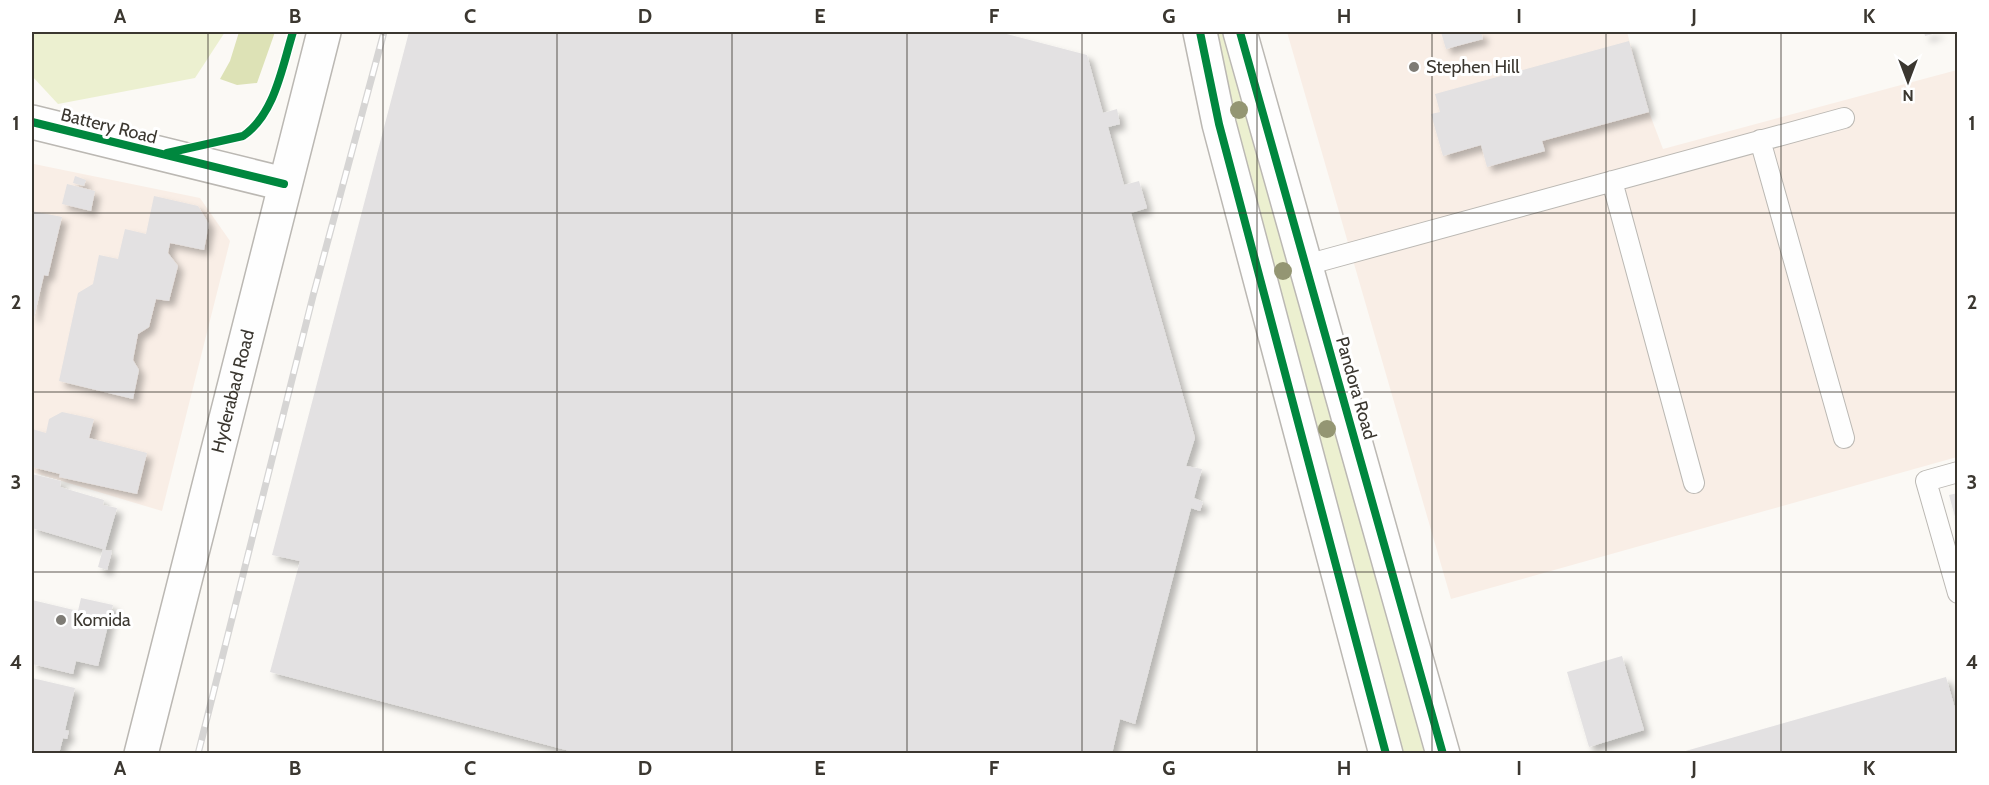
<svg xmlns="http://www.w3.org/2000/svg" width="1989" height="785" viewBox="0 0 1989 785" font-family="Cabin,sans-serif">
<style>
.commercial{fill:#f9eee6}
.green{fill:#ecf0d0}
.forest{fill:#dde2b6}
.building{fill:#e3e1e2;filter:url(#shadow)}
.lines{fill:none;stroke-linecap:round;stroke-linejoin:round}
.lane-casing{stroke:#bbb8b3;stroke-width:22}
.secondary-casing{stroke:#bbb8b3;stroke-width:36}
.highway-casing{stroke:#bbb8b3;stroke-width:36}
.lane{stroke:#fefefe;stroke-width:20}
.secondary{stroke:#fefefe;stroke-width:33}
.highway{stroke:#fefefe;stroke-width:33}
.rail-casing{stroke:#d6d5d4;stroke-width:7}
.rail{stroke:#fff;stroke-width:4.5;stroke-dasharray:14;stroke-linecap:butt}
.cycleway-casing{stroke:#fff;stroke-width:11}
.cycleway{stroke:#00873e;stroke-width:8}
.tree{fill:#949673}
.grid{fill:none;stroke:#3b3730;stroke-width:1.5;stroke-opacity:0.55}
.poi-dot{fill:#7e7b75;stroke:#fff;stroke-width:2}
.labels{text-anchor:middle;stroke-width:6;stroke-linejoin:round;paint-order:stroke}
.poi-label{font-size:18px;fill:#3b3730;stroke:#fff;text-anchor:start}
.street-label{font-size:18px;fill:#3b3730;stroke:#fff}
.neatline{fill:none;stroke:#3b3730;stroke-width:2}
.grid-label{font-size:20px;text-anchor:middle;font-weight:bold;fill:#3b3730}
</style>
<defs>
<filter id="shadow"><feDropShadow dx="5.5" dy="5.5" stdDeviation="3" flood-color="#0004"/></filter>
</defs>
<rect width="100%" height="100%" fill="#fbf9f5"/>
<path class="commercial" d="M1287 32H1627L1649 112 1663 149 1957 70V457L1451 599Z
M34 164 200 198 230 241 162 511 32 472V168Z"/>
<path class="green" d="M32 32H225L195 78 58 104 32 76Z
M1210 32H1230L1427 753H1402L1225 110Z"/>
<path class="forest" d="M239 32H275L257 83 237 85 220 79 230 61Z"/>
<path class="building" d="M409 32H999L1087 55 1103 113 1117 109 1120 124 1108 127 1124 185 1139 181 1147 208 1131 213 1195 438 1186 466 1202 469 1194 498 1203 502 1200 511 1191 508 1135 724 1120 719 1112 754H581L270 672 300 561 272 555Z
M1441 32H1481L1483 39 1446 49Z
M1924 32H1941L1925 36Z
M1629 41 1649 112 1542 141 1545 151 1487 167 1481 145 1443 156 1431 114 1440 112 1435 94Z
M75 176 86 180 84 186 73 183Z
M67 184 95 191 91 211 62 204Z
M154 196 198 206 209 224 204 250 170 243 168 253 178 266 169 301 156 299 149 327 138 334 133 360 139 370 133 399 59 381 78 293 93 284 99 255 118 259 125 229 146 234Z
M32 211 62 217 48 276 44 275 34 318 32 317Z
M62 412 94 419 89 438 147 453 137 494 59 477 60 474 32 467V429L46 433 49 419Z
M32 474 61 481 60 487 104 500 103 505 117 508 105 550 112 551 107 570 98 567 103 549 32 528Z
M1958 493V524H1957L1949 495Z
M81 598 113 605 98 666 76 661 73 674 32 664V600L78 611Z
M1622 656 1644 730 1589 747 1567 672Z
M1946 677 1958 719V754H1675Z
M32 678 75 688 65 730 69 731 67 739 63 738 59 754H32Z"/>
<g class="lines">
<defs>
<path id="lane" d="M1760 140 1844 438
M1612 181 1694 483
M1306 265 1844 118
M1958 472 1926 481 1958 593"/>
<path id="secondary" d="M1200 32 1219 124 1386 754
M1240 32 1443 754
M32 122 284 184"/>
<g id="highway">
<path id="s1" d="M141 754 324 32"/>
</g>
</defs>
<use href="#lane" class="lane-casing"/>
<use href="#secondary" class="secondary-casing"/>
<use href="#highway" class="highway-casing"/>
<use href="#lane" class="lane"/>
<use href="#secondary" class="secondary"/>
<use href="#highway" class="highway"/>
<defs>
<path id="rail" d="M198 754 313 296 384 32"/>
</defs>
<use href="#rail" class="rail-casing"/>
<use href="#rail" class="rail"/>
<defs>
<path id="cycleway" d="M1200 32 1219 124 1386 754
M1240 32 1443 754
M32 122 284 184
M167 153 243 136C275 114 282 67 293 32"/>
</defs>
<use href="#cycleway" class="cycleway-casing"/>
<use href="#cycleway" class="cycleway"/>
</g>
<g class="tree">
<circle cx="1239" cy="110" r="9"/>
<circle cx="1283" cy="271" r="9"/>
<circle cx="1327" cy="429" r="9"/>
</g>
<path class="grid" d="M208 32V754M383 32V754M557 32V754M732 32V754M907 32V754M1082 32V754M1257 32V754M1432 32V754M1606 32V754M1781 32V754M32 213H1958M32 392H1958M32 572H1958"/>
<g class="poi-dot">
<circle cx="1414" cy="67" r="6"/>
<circle cx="61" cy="620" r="6"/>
</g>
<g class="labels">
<g class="poi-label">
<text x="1426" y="73">Stephen Hill</text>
<text x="73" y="626">Komida</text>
</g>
<g class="street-label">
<text transform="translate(109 126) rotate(14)" y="6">Battery Road</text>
<text transform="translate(1356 388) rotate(74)" y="6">Pandora Road</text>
<text dy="6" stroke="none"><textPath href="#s1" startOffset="374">Hyderabad Road</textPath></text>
</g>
</g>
<rect width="1989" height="785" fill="none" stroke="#ffffff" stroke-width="66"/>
<g transform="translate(1908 81) rotate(180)" stroke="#ffffff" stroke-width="4.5" paint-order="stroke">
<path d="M0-4.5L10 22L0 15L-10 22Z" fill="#3b3730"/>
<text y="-9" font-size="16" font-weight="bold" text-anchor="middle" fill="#3b3730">N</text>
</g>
<rect x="33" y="33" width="1923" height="719" class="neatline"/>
<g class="grid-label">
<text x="120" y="23">A</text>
<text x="295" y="23">B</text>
<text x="470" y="23">C</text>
<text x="645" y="23">D</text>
<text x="820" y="23">E</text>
<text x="994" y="23">F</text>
<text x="1169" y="23">G</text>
<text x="1344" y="23">H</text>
<text x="1519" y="23">I</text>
<text x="1694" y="23">J</text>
<text x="1869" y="23">K</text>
<text x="16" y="130">1</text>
<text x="1972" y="130">1</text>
<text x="16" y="309">2</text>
<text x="1972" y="309">2</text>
<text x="16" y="489">3</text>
<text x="1972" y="489">3</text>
<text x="16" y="669">4</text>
<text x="1972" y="669">4</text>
<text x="120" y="775">A</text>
<text x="295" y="775">B</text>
<text x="470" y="775">C</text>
<text x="645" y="775">D</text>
<text x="820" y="775">E</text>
<text x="994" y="775">F</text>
<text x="1169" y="775">G</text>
<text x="1344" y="775">H</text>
<text x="1519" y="775">I</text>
<text x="1694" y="775">J</text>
<text x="1869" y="775">K</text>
</g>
</svg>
